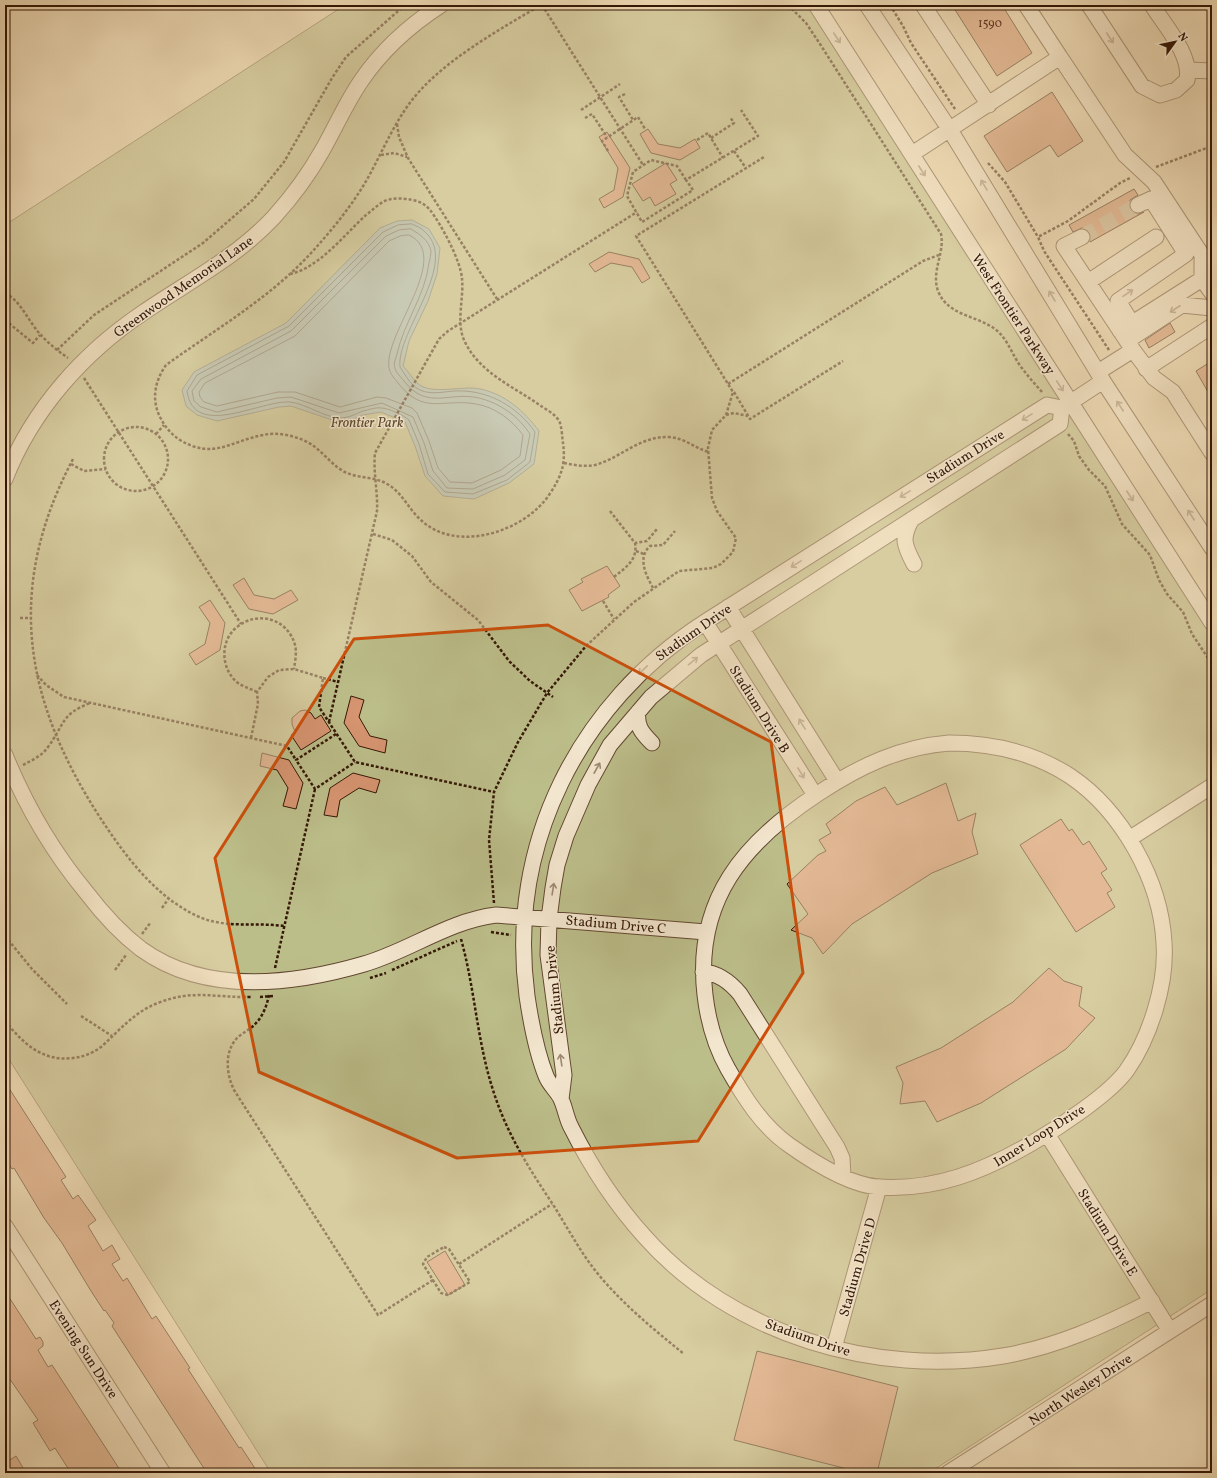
<svg xmlns="http://www.w3.org/2000/svg" width="1217" height="1478" viewBox="0 0 1217 1478" font-family="Vollkorn,serif">
<style>
.green{fill:#bcbe8a;stroke:#786a48}
.water{fill:#9db8b7;stroke:#737870}
.lines{fill:none;stroke-linecap:round;stroke-linejoin:round}
.shore{stroke:#68685e;stroke-width:1}
.building{fill:#d79571;stroke:#341705}
.minor-tunnel{stroke:#c8b290;stroke-width:15;stroke-dasharray:15 8;stroke-linecap:butt}
.minor-casing{stroke:#624830;stroke-width:17}
.path{stroke:#341705;stroke-width:2.5;stroke-dasharray:3 2;stroke-linecap:butt}
.minor{stroke:#f3e6ce;stroke-width:15}
.oneway{stroke:#9d8974}
.marked{fill:none;stroke:#cd4f0b;stroke-width:3;stroke-linejoin:round}
.labels{text-anchor:middle;stroke-width:3;stroke-linejoin:round;paint-order:stroke}
.number-label{font-size:12px;fill:#5d3620}
.street-label{font-size:14px;fill:#341705;stroke:#f3e6ce}
.park-label{font-size:14px;font-style:italic;fill:#5d492d;stroke:#f3e6ce}
</style>
<rect width="100%" height="100%" fill="#edd9b3"/>
<filter id="stains"><feTurbulence type="fractalNoise" baseFrequency=".005" numOctaves="4"/><feColorMatrix values="0 0 0 0 .2 0 0 0 0 .09 0 0 0 0 .02 0 0 0 .5 -.17"/></filter>
<radialGradient id="worn" r=".72"><stop offset=".6" stop-color="#630" stop-opacity="0"/><stop offset="1" stop-color="#630" stop-opacity=".3"/></radialGradient>
<path class="green" d="M345 5H810L1212 625V1289L929 1473H271L5 1053V225Z"/>
<path class="water" d="M412 220 429 229 440 248 437 274 428 301 409 341 403 366C408 371 412 378 417 383 431 396 462 385 480 389 505 394 524 411 539 431L534 464 509 483 474 499 443 496 425 476 415 446 405 422 381 412 363 415 350 421 338 422 291 406 279 407 217 421 197 415 186 406 182 390 194 372 286 323 380 228 397 221Z"/>
<g class="lines">
<path class="shore" d="M412 224C416 226 422 228 425 232 460 263 396 332 400 367 404 373 409 382 415 387 427 396 441 392 454 391 487 389 517 406 535 432L530 462 507 480 473 494 445 492 428 474 419 444 409 420C403 415 388 408 381 408 376 407 368 410 363 411 355 414 349 418 340 418 323 417 307 404 290 402 260 400 194 440 187 391L197 375 289 326 383 232 398 225Z
M411 229C419 234 429 240 431 251 431 254 430 259 429 263 425 296 404 322 397 354 396 358 393 364 395 368 396 373 401 377 404 381 427 411 449 391 479 398 500 403 518 416 530 434L525 460 505 475 473 489 447 488 433 471 424 443 413 417 382 403 339 413 291 397 277 398 217 412 201 407 194 401 192 391 201 379 291 331 386 236 399 230Z
M409 235C454 256 383 334 389 368 390 374 395 379 398 383 424 416 443 398 476 404 495 407 512 420 523 435L520 456 501 470 472 483 450 482 438 468 429 441 417 413 412 408 386 398 377 397 340 407 295 392H278L217 406 204 402 200 397 199 392 205 383 295 336 389 241 400 236Z"/>
</g>
<path class="building" d="M952 5H1002L1032 53 997 76Z
M1052 92 1083 141 1058 157 1050 145 1007 172 984 136Z
M648 129 658 144 680 148 695 139 700 148 680 160 651 153 640 134Z
M607 132 630 168 623 197 604 208 599 199 614 190 618 168 599 137Z
M666 163 677 180 670 184 676 194 655 206 650 197 643 201 632 184Z
M1134 189 1138 195 1130 200V208L1137 214 1144 212 1090 242V233L1087 229 1082 228 1073 232 1069 225Z
M609 252 639 259 650 278 642 283 632 267 611 263 595 272 589 264Z
M1170 323 1175 332 1149 348 1145 340Z
M1212 361V399L1196 371Z
M607 566 620 586 608 595 609 597 582 611 569 590 583 582 581 579Z
M244 578 254 595 274 599 291 590 298 600 273 614 249 609 233 585Z
M210 600 225 623 220 650 196 665 189 654 205 644 210 623 199 607Z
M351 696 364 700 359 717 370 736 387 740 385 753 359 746 344 723Z
M305 710 311 713 315 719 321 715 331 731 301 750 291 735 295 732 292 724V718L300 711Z
M262 753 289 760 303 783 296 809 283 806 288 788 277 770 260 766Z
M353 773 380 780 376 793 359 788 340 800 337 817 324 815 330 788Z
M946 783 958 821 976 813 972 832 978 854 932 873 852 924 823 954 812 938 791 930 808 914 787 884 818 855 826 851 819 840 831 833 826 824 856 801 885 787 897 805Z
M1061 819 1069 831 1072 829 1083 845 1089 841 1107 869 1101 873 1112 890 1107 893 1115 907 1076 932 1020 845Z
M1049 968 1064 981 1082 987 1079 1006 1095 1018 1066 1049 981 1103 937 1122 925 1101 900 1104 903 1083 896 1067 941 1048 1013 1002Z
M5 1082 66 1177 61 1180 73 1199 78 1195 96 1220 88 1226 103 1251 112 1245 120 1259 112 1264 123 1281 127 1278 152 1319 156 1316 190 1368 188 1369 239 1448 241 1447 258 1473H207L112 1326 114 1323 105 1310 104 1311 91 1291 62 1243 44 1218 14 1168 12 1169 5 1158Z
M445 1251 465 1285 448 1295 427 1262Z
M5 1291 36 1339 40 1337 43 1342V1346L38 1350 48 1367 52 1365 122 1473H71L55 1448 50 1451 33 1423 38 1420 5 1372Z
M757 1351 898 1387 877 1473H863L734 1440Z
M16 1456 26 1473H5V1463Z"/>
<g class="lines">
<path class="minor-tunnel" d="M1082 237 1138 205"/>
<defs>
<path id="minor" d="M816 5 1212 623
M867 5 950 130 1103 381 1212 548
M923 5 989 105
M1089 5 1142 86 1160 95 1176 90 1187 80C1192 55 1165 26 1152 5
M1060 57 1125 155 1154 182 1202 255V279L1120 331
M1189 70 1212 71
M912 154 1060 57 1026 5
M1082 237 1064 246 1133 350
M1202 279 1212 293
M1088 282 1156 237
M1132 323 1118 301 1186 254 1151 199 1138 205
M1127 341 1182 305 1212 308
M1146 369 1212 326
M1098 372 1133 350 1154 378 1173 392 1212 453
M1103 381 1062 408 1047 405 705 622C578 704 507 845 527 996 531 1023 536 1051 546 1076 549 1084 556 1090 560 1097 565 1106 566 1118 571 1127 591 1167 615 1204 645 1237 732 1335 876 1377 1003 1356 1056 1347 1105 1325 1152 1301
M5 479C32 410 83 353 144 312 188 282 237 257 274 217 292 197 309 174 322 151 335 128 346 103 361 81 382 50 410 25 441 5
M912 519C901 538 904 545 914 564
M728 607 837 781
M705 622 815 795
M638 712C636 726 642 733 652 743
M949 743C992 743 1033 752 1070 776 1122 811 1161 881 1164 943 1167 984 1150 1037 1127 1070 1110 1094 1058 1128 1032 1143 984 1171 935 1191 878 1187 849 1185 813 1162 789 1145 762 1126 744 1097 728 1069 715 1046 708 1021 705 995 694 900 744 842 819 793 860 766 900 747 949 743Z
M5 755C25 804 52 851 86 892 102 913 120 933 141 949 206 996 292 985 364 964 409 951 448 921 496 915L706 932
M1129 839 1212 786
M703 972C719 973 730 982 740 994L837 1147 842 1158 843 1176
M561 1099 564 1075 548 955 549 919 553 888 557 865 566 836 588 785 610 745 651 697 701 655 1060 424 1062 408
M1047 1134 1170 1331
M5 1226 163 1473
M834 1348 879 1187
M948 1473 1212 1304"/>
</defs>
<use href="#minor" class="minor-casing"/>
<path class="path" d="M542 5 643 165
M788 5 806 23 820 44 941 234C945 253 931 271 938 291 948 316 976 315 995 329 1007 338 1011 352 1019 364 1026 374 1034 383 1042 392
M890 5 903 26 911 43 955 109
M625 94 619 97 633 120
M581 110 620 84
M585 118 592 114 607 137
M397 124 399 137 408 158 497 299
M711 138 734 123 730 117
M697 140 708 133 723 158
M608 151 602 141 638 117 645 129
M734 151 746 168
M381 155 394 153 407 157
M988 163 1005 182 1038 237
M1156 167 1212 146
M686 180 677 166 651 160 633 172 627 196 642 222 693 190 686 180 758 136 741 110
M290 274C319 268 345 234 366 215 373 210 379 203 387 200 395 198 404 198 412 200 419 201 425 204 430 210 441 224 461 261 462 279 464 298 456 322 464 340 479 373 513 386 541 406 547 410 557 415 560 423 562 429 562 437 563 443 566 465 561 477 549 495 524 532 457 553 422 521 409 510 402 492 387 484 374 476 357 479 343 471 328 462 320 447 303 440 291 435 276 432 263 435 231 441 213 460 180 440 171 434 165 427 160 417 151 399 155 381 166 365 216 329 270 298 312 252 331 231 350 208 365 183 380 157 391 129 409 104 439 63 497 31 541 5
M5 293C21 301 28 321 40 334 48 343 58 351 68 358
M5 320 33 343 40 335
M57 350 94 315 203 243 254 199 284 162 332 78 346 57 405 5
M1109 350 1044 251 1038 237 1068 221 1120 183 1130 178
M84 378 241 624
M728 384 923 261 939 255
M734 392 750 419 843 361
M726 415 734 413 748 416
M104 459a32 32 0 1 1 64 0a32 32 0 1 1-64 0Z
M156 434 164 425
M1068 434 1074 441 1079 456 1089 470 1105 486 1122 524 1150 555 1159 580 1167 594 1183 612 1192 634 1212 664
M73 459C5 588 23 699 101 819 126 857 155 896 197 916 225 929 255 922 284 926
M564 463C574 465 584 467 595 465 621 458 639 436 669 437 685 438 694 448 709 452
M71 464 84 471 106 469
M610 511 635 543 647 541 657 529
M373 534 392 540 412 556 431 582 478 620 509 661 530 681 553 697
M636 551 644 554
M614 577C626 567 638 560 635 543
M653 588C646 575 637 558 650 546L663 545 675 531
M603 601 614 619
M20 618H31
M37 675 46 685 64 697 287 746 296 760
M323 678 338 682
M257 692C251 689 244 687 238 683 221 670 219 641 237 627 258 610 288 619 295 645 297 652 295 662 294 669
M329 722 377 511C378 492 373 472 375 453L439 339 448 331 637 212
M336 734 296 760 315 789 355 762
M251 738 258 704 257 692 268 677 279 670 294 669 323 678 319 707 355 762 494 792
M23 765C32 760 42 756 48 747 65 724 60 715 90 703
M494 903 489 840 494 792 518 742 547 693 586 646 634 602 679 571 713 568 721 564 733 552 736 538 717 511 712 498 708 448 712 430 726 415 733 392 636 236 764 157
M162 908 169 898
M491 932 511 935
M142 934 151 922
M5 936 32 969 67 1004
M461 939C475 989 477 1041 493 1090 506 1132 528 1167 552 1203 566 1225 578 1248 594 1269 620 1302 652 1328 684 1354
M275 968 315 789
M115 970 126 955
M392 970 457 941
M370 978 386 973
M269 995C267 1005 263 1016 256 1023 251 1029 244 1032 238 1037 224 1051 226 1073 234 1090L378 1315 433 1280
M260 997 273 996
M81 1016 112 1036
M5 1021C23 1043 42 1062 73 1058 83 1057 93 1053 101 1047 120 1030 134 1012 158 1003 192 989 217 998 251 997
M444 1247 449 1249 470 1282 448 1295 441 1293 423 1264 427 1257Z
M459 1264 552 1204"/>
<use href="#minor" class="minor"/>
</g>
<defs><path id="oneway-shaft" d="M-6 0H5M1.5-3L5.5 0L1.5 3" fill="none" stroke-width="1.6" stroke-linecap="round" stroke-linejoin="round"/></defs>
<g class="oneway">
<use href="#oneway-shaft" transform="translate(837 38) rotate(57)"/>
<use href="#oneway-shaft" transform="translate(1110 38) rotate(57)"/>
<use href="#oneway-shaft" transform="translate(922 171) rotate(57)"/>
<use href="#oneway-shaft" transform="translate(984 185) rotate(-121)"/>
<use href="#oneway-shaft" transform="translate(1128 293) rotate(-34)"/>
<use href="#oneway-shaft" transform="translate(1052 296) rotate(-121)"/>
<use href="#oneway-shaft" transform="translate(1175 309) rotate(147)"/>
<use href="#oneway-shaft" transform="translate(1060 386) rotate(57)"/>
<use href="#oneway-shaft" transform="translate(1120 406) rotate(-123)"/>
<use href="#oneway-shaft" transform="translate(1027 417) rotate(148)"/>
<use href="#oneway-shaft" transform="translate(905 494) rotate(148)"/>
<use href="#oneway-shaft" transform="translate(1130 496) rotate(57)"/>
<use href="#oneway-shaft" transform="translate(1191 515) rotate(-123)"/>
<use href="#oneway-shaft" transform="translate(796 564) rotate(148)"/>
<use href="#oneway-shaft" transform="translate(693 661) rotate(-39)"/>
<use href="#oneway-shaft" transform="translate(643 670) rotate(136)"/>
<use href="#oneway-shaft" transform="translate(802 724) rotate(-122)"/>
<use href="#oneway-shaft" transform="translate(597 768) rotate(-61)"/>
<use href="#oneway-shaft" transform="translate(801 773) rotate(58)"/>
<use href="#oneway-shaft" transform="translate(553 889) rotate(-81)"/>
<use href="#oneway-shaft" transform="translate(561 1060) rotate(-98)"/>
</g>
<path d="M0 0H1217V1478H0ZM548 625 771 742 803 973 698 1141 457 1158 259 1072 215 858 354 639Z" fill="#edd9b3" fill-opacity=".55" fill-rule="evenodd"/>
<path class="marked" d="M548 625 771 742 803 973 698 1141 457 1158 259 1072 215 858 354 639Z"/>
<g class="labels">
<g class="number-label">
<text x="990" y="27">1590</text>
</g>
<g class="street-label">
<text transform="translate(183 286) rotate(-35)" y="5">Greenwood Memorial Lane</text>
<text transform="translate(1014 314) rotate(57)" y="5">West Frontier Parkway</text>
<text transform="translate(965 456) rotate(-32)" y="5">Stadium Drive</text>
<text transform="translate(693 632) rotate(-35)" y="5">Stadium Drive</text>
<text transform="translate(760 709) rotate(58)" y="5">Stadium Drive B</text>
<text transform="translate(616 924) rotate(5)" y="5">Stadium Drive C</text>
<text transform="translate(554 990) rotate(-96)" y="5">Stadium Drive</text>
<text transform="translate(1039 1135) rotate(-32)" y="5">Inner Loop Drive</text>
<text transform="translate(1108 1232) rotate(58)" y="5">Stadium Drive E</text>
<text transform="translate(857 1267) rotate(-74)" y="5">Stadium Drive D</text>
<text transform="translate(808 1337) rotate(19)" y="5">Stadium Drive</text>
<text transform="translate(84 1349) rotate(57)" y="5">Evening Sun Drive</text>
<text transform="translate(1080 1389) rotate(-33)" y="5">North Wesley Drive</text>
</g>
<g class="park-label">
<text x="367" y="427">Frontier Park</text>
</g>
</g>
<rect width="1217" height="1478" fill="none" stroke="#edd9b3" stroke-width="20"/>
<rect x="6" y="6" width="1205" height="1466" fill="none" stroke="#341705" stroke-width="2"/>
<rect x="10" y="10" width="1197" height="1458" fill="none" stroke="#341705"/>
<g transform="translate(1175 42) rotate(57)" stroke="#f3e6ce" stroke-width="3" paint-order="stroke">
<path d="M0-3L7 15L0 10L-7 15Z" fill="#341705"/>
<text y="-6" font-size="11" font-weight="bold" text-anchor="middle" fill="#341705">N</text>
</g>
<rect width="100%" height="100%" filter="url(#stains)"/>
<rect width="100%" height="100%" fill="url(#worn)"/>
</svg>
